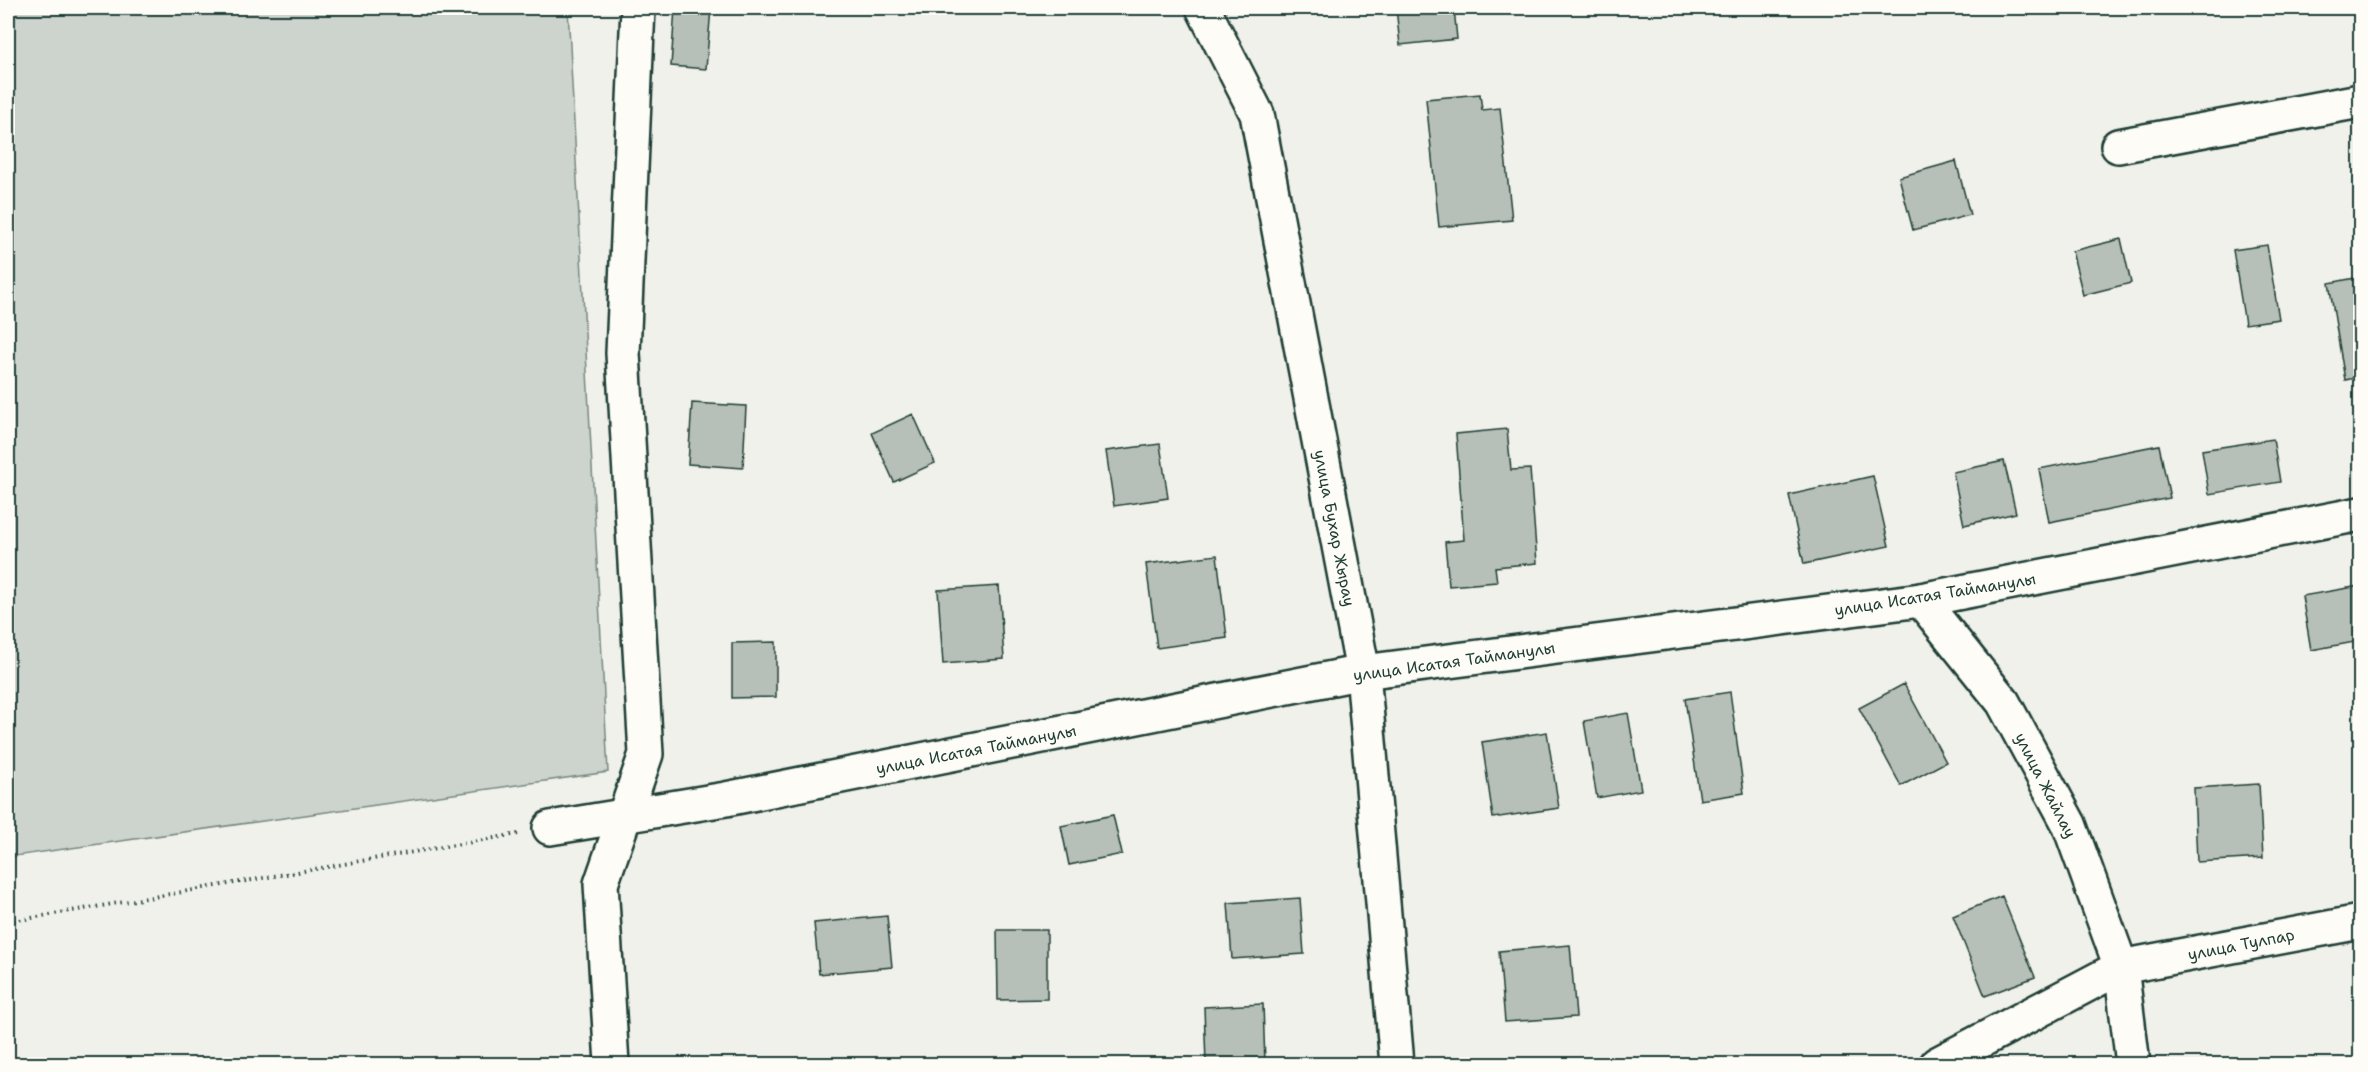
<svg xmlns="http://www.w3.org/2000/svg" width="2368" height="1072" viewBox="0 0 2368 1072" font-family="'Shantell Sans',sans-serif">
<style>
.green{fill:#cdd3cd;stroke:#768880;stroke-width:1.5}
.building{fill:#b6bfb8;stroke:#1f3d34;stroke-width:1.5}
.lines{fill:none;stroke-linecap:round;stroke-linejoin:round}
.street-casing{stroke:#1f3d34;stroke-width:38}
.secondary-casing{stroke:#1f3d34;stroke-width:38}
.path{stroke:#1f3d34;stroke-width:4;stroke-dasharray:1.5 4.5;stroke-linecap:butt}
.street{stroke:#fdfcf7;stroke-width:33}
.secondary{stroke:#fdfcf7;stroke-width:33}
.labels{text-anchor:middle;stroke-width:6;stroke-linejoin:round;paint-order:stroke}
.street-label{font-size:16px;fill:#1f3d34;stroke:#fdfcf7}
</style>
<rect width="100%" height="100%" fill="#f0f1eb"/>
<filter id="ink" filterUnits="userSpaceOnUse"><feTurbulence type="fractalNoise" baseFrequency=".0167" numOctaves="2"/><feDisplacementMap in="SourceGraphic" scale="12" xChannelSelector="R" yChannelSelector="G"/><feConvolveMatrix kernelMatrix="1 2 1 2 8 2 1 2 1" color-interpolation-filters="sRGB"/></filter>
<g filter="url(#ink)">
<path class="green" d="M8 8H568L608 772 8 857Z"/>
<path class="building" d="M675 8H711L706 69 671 66Z
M1396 8H1454L1457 39 1400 45Z
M1480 94 1482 110 1500 108 1512 220 1439 227 1426 99Z
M1956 161 1970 215 1913 230 1899 177Z
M2121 239 2131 283 2083 295 2072 251Z
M2267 245 2279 319 2245 324 2233 250Z
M2360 277V377L2345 380 2329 283Z
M692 403 746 406 743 468 688 464Z
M913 414 935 463 894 482 872 433Z
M1507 429 1511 470 1530 469 1537 563 1495 567 1497 582 1449 586 1445 542 1464 540 1456 434Z
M2273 439 2280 482 2209 494 2202 450Z
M1160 444 1168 498 1114 506 1106 451Z
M2159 445 2170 498 2049 522 2039 469Z
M2004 461 2016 513 1964 525 1953 472Z
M1873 476 1889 546 1804 564 1789 495Z
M1217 555 1227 638 1157 648 1146 564Z
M999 586 1004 659 943 664 938 590Z
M2360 586V641L2311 650 2302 596Z
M776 642V697L732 698V643Z
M1904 684 1946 762 1901 786 1859 708Z
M1730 692 1744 793 1700 800 1685 699Z
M1628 713 1641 790 1597 798 1584 721Z
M1547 732 1559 808 1493 818 1482 742Z
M2259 784 2263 858 2197 862 2194 788Z
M1113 815 1122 854 1069 865 1061 826Z
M2002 896 2035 977 1985 996 1953 916Z
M1300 898 1304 954 1232 959 1228 903Z
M887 916 892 967 819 974 814 923Z
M997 930H1047V999L998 1000Z
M1570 945 1576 1017 1505 1022 1499 951Z
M1263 1004 1265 1064H1206L1204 1007Z"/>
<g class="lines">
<defs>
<path id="street" d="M1203 8 1257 114 1363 672 1397 1064
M2118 146 2360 101
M612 1064 601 884 646 754 623 353 638 8
M1937 1064 2121 967 2360 922
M2133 1064 2121 967 2069 824 2003 702 1921 600 2360 514"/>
<path id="secondary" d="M550 828 726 799 1363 672 1921 600"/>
</defs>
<use href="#street" class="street-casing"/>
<use href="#secondary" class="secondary-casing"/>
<path class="path" d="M8 922 518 834"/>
<use href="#street" class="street"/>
<use href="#secondary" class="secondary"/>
</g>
</g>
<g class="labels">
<g class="street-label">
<text transform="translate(1335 528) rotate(79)" y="6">улица Бухар Жырау</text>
<text transform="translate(1935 594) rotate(-9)" y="6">улица Исатая Тайманулы</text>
<text transform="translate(1454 661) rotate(-8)" y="6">улица Исатая Тайманулы</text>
<text transform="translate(976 749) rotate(-11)" y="6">улица Исатая Тайманулы</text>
<text transform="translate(2046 785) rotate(63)" y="6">улица Жайлау</text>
<text transform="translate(2241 944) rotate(-11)" y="6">улица Тулпар</text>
</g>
</g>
<rect width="2368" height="1072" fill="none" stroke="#fdfcf7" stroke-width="30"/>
<rect x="15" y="15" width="2338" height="1042" fill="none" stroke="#1f3d34" stroke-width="2" filter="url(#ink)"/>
</svg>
